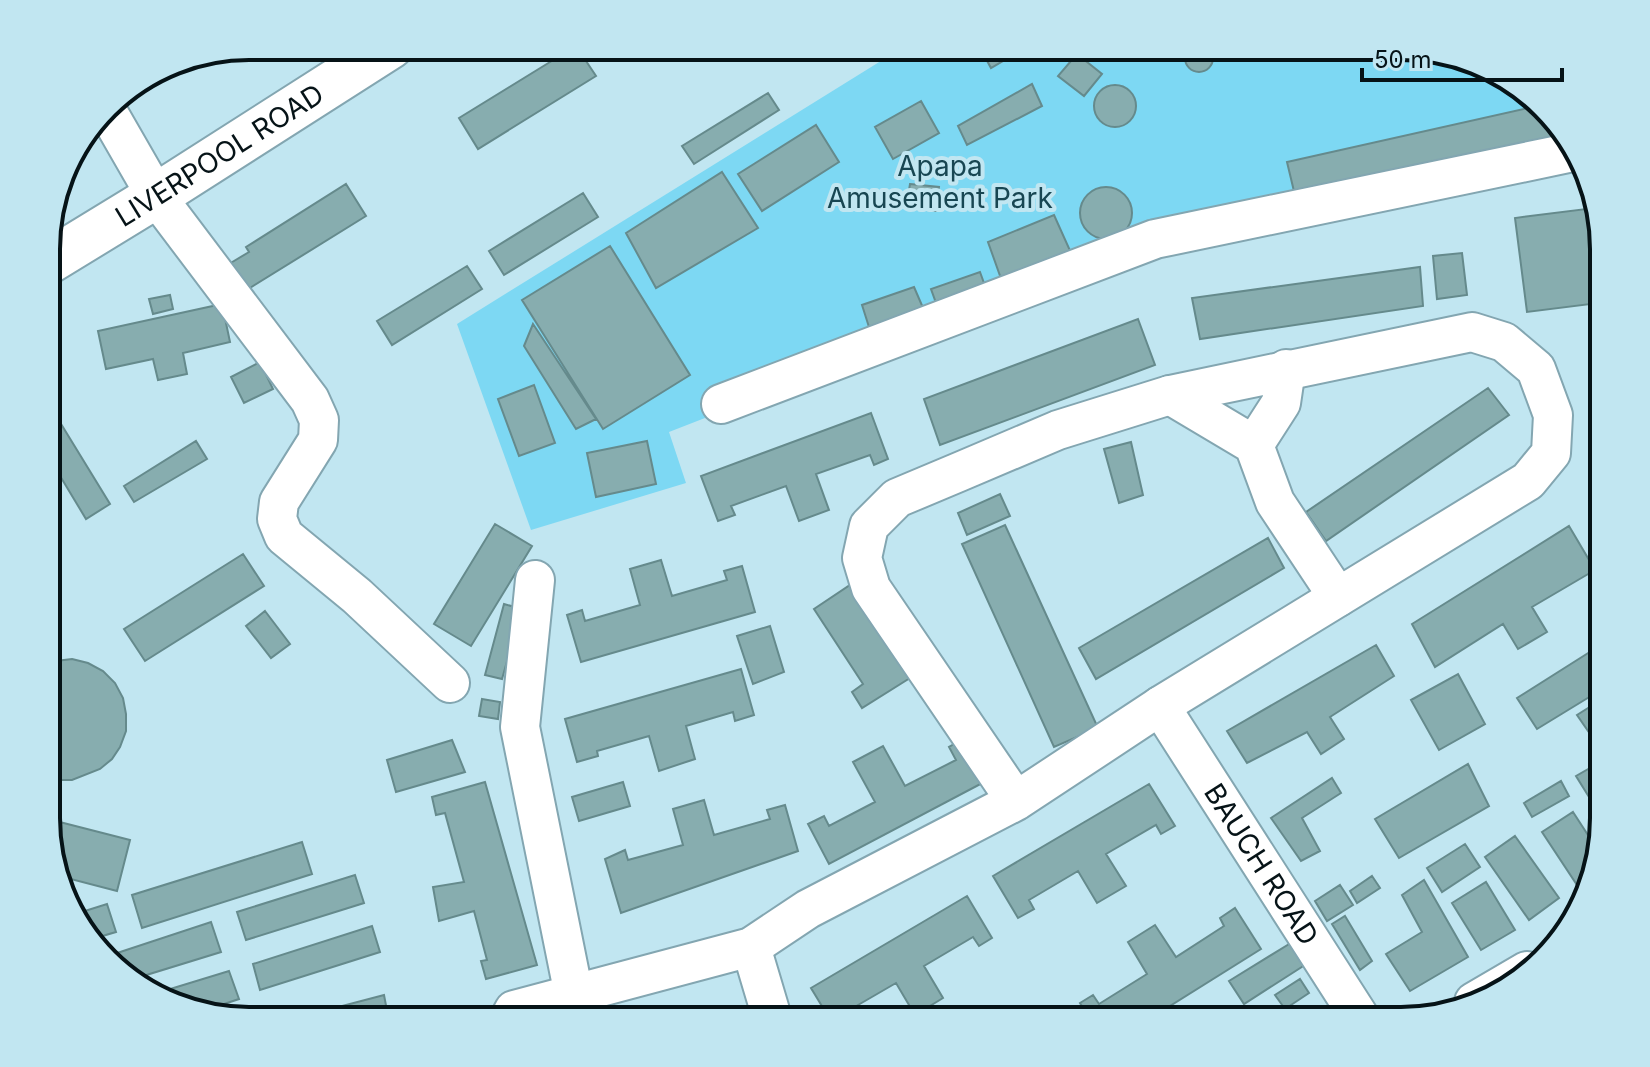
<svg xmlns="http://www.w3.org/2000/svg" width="1650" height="1067" viewBox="0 0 1650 1067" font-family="Inter,sans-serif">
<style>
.green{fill:#7dd8f3}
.building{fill:#87adaf;stroke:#658a8c;stroke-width:2}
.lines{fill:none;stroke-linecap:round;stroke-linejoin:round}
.minor-casing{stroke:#83a6b1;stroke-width:42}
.major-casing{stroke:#83a6b1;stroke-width:48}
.minor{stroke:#fff;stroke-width:38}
.major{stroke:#fff;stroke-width:44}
.labels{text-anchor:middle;stroke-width:8;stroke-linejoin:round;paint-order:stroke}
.street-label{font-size:28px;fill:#061317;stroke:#c1e6f1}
.park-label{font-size:28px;fill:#184652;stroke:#c1e6f1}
.rim{fill:none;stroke:#061317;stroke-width:4}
</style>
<rect width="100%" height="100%" fill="#c1e6f1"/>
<path class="green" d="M905 46H1401L1514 81 1577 148 1145 246 669 432 686 483 531 530 457 324Z"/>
<path class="building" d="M1185 58a14 14 0 1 1 28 0a14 14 0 1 1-28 0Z
M576 46 596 76 478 149 459 118Z
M1003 46H1017L1020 51 991 68 985 57Z
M1077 54 1102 74 1084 96 1058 76Z
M1032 84 1042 106 967 145 958 126Z
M1094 106a21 21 0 1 1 42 0a21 21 0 1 1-42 0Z
M768 93 779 110 694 164 682 146Z
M921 101 939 133 893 159 875 127Z
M1537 106 1575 146 1298 208 1287 162Z
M816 125 839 162 762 211 738 174Z
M722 172 758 228 656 288 626 233Z
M346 184 366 216 245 291 229 264 249 252 246 247Z
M910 184 939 187 936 211 906 208Z
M1080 213a26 26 0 1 1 52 0a26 26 0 1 1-52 0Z
M583 193 598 217 504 275 489 251Z
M1586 209 1599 303 1527 312 1515 218Z
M1054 215 1076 264 1004 287 988 242Z
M610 246 690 375 603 429 522 300Z
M1462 253 1467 295 1437 299 1433 256Z
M467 266 482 289 392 345 377 321Z
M1420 267 1423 306 1200 339 1192 298Z
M980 272 989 297 940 314 931 289Z
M914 287 930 324 875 346 862 305Z
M170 295 173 309 153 314 149 299Z
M222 304 230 342 183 353 187 374 158 380 153 359 106 369 98 331Z
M1138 319 1155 365 940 445 924 399Z
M533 324 596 419 576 429 524 346Z
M260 362 273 389 244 403 231 377Z
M534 385 555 443 519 456 498 399Z
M1488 388 1509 415 1326 541 1306 512Z
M871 413 888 459 874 465 870 455 816 474 829 510 799 521 786 486 731 506 735 515 718 521 701 476Z
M58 419 110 504 86 519 48 456V425Z
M196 441 207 459 134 502 124 486Z
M647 441 656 484 596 497 587 453Z
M1131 442 1143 495 1119 503 1104 449Z
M1000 494 1010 516 967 535 958 513Z
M495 524 532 546 471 646 434 624Z
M1005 525 1098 728 1054 747 962 544Z
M1569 526 1595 570 1532 607 1547 632 1518 649 1503 624 1435 667 1412 624Z
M1268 538 1284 568 1096 679 1079 648Z
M243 554 264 586 145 661 124 629Z
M661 560 672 596 727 580 724 571 742 566 755 612 581 662 567 615 582 610 585 621 640 605 630 569Z
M850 585 910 678 862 708 852 692 863 684 814 609Z
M504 604 522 609 502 679 485 675Z
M265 611 290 644 271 658 246 626Z
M770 626 784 672 753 684 737 636Z
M1604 643V688L1537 729 1517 698Z
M1376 645 1394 676 1330 717 1344 739 1321 754 1307 732 1247 763 1227 731Z
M72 659 88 663 103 671 115 683 123 698 126 714V731L120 747 112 759 100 769 72 780H56L48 778V662Z
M741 669 754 715 735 721 733 712 686 726 695 759 659 771 649 736 597 751 598 756 577 762 565 719Z
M1458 674 1485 724 1439 750 1411 700Z
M1604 698V754L1577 715Z
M482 699 500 702 498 719 479 716Z
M965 738 988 780 829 864 808 824 824 816 829 826 875 802 853 762 883 746 905 786 956 760 949 747Z
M452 740 465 772 396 792 387 760Z
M1604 760V789L1589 797 1576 776Z
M1468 764 1489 806 1399 858 1375 819Z
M1332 778 1341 793 1302 818 1320 851 1301 861 1271 818Z
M1561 781 1569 796 1532 817 1524 803Z
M485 782 537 965 486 979 481 961 487 960 474 911 439 921 433 887 464 882 445 813 436 815 432 797Z
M623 782 630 806 579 821 572 797Z
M1149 784 1175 826 1161 834 1156 825 1106 854 1126 886 1097 903 1078 871 1029 900 1034 909 1018 918 993 876Z
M704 800 714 835 770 819 767 810 785 805 798 851 621 913 605 859 625 850 628 860 683 845 673 809Z
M1573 812 1597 849 1586 883 1579 888 1542 832Z
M1604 812V830L1602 835 1592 819Z
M48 819 130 840 117 891 59 876 48 844Z
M1515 836 1559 898 1529 920 1485 857Z
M302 842 312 874 142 928 132 895Z
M1465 844 1480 867 1442 892 1427 868Z
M355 875 364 903 246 940 237 912Z
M1372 876 1380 888 1357 903 1350 891Z
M1424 880 1468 957 1410 991 1386 954 1422 932 1402 895Z
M1486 882 1515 930 1481 950 1452 903Z
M1340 885 1353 905 1327 921 1315 901Z
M967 896 992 938 979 946 973 937 924 966 943 998 915 1015 896 983 846 1012 851 1020 831 1021 811 988Z
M107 904 116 932 92 939 72 915Z
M1235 908 1261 949 1146 1021H1091L1080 1003 1093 995 1099 1004 1147 974 1128 942 1155 925 1176 957 1224 926 1220 918Z
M1345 916 1372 961 1360 970 1332 924Z
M211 922 221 952 130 980 108 956Z
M372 926 380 952 260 990 253 964Z
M1294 941 1308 963 1244 1004 1229 981Z
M229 971 239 999 209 1009 157 993Z
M1300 979 1309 993 1285 1009 1275 995Z
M384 995 389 1021H285Z
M1294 1008 1301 1021H1273Z"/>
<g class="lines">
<defs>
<g id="minor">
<path d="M106 109 156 196 310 400 319 420 318 440 279 502 277 519 284 536 357 596 450 683"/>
<path d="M1170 395 1254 445 1275 502 1338 597"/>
<path d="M721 404 1155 239 1578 151"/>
<path d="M1254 445 1281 403 1286 369"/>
<path d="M535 580 520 727 574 995"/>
<path id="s1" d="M1160 706 1362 1021"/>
<path d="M751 947 773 1021"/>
<path d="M1474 1002 1527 971"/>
<path d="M508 1021 514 1010 751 947 808 909 1016 801 1160 706 1528 481 1551 453 1553 415 1536 369 1504 342 1472 332 1170 395 1058 430 959 472 897 498 869 526 862 558 871 588 1016 801"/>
</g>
<g id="major">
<path id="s2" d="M48 262 156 196 391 46"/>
</g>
</defs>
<use href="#minor" class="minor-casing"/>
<use href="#major" class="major-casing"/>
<use href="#minor" class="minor"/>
<use href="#major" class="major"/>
</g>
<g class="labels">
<g class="street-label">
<text dy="10" stroke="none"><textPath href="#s2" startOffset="202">LIVERPOOL ROAD</textPath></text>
<text dy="10" stroke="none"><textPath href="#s1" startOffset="188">BAUCH ROAD</textPath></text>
</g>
<g class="park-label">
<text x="940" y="176">Apapa<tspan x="940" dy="32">Amusement Park</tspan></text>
</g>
</g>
<path d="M0 0H1650V1067H0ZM249 60H1401A189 189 0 0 1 1590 249V818A189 189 0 0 1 1401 1007H249A189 189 0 0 1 60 818V249A189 189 0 0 1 249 60Z" fill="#c1e6f1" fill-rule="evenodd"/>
<path class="rim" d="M249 60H1401A189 189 0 0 1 1590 249V818A189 189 0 0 1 1401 1007H249A189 189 0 0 1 60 818V249A189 189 0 0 1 249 60Z"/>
<path d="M1362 68v12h200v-12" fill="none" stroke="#061317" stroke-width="4"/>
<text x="1374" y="68" font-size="24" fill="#061317" stroke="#c1e6f1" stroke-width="6" paint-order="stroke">50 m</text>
</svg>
